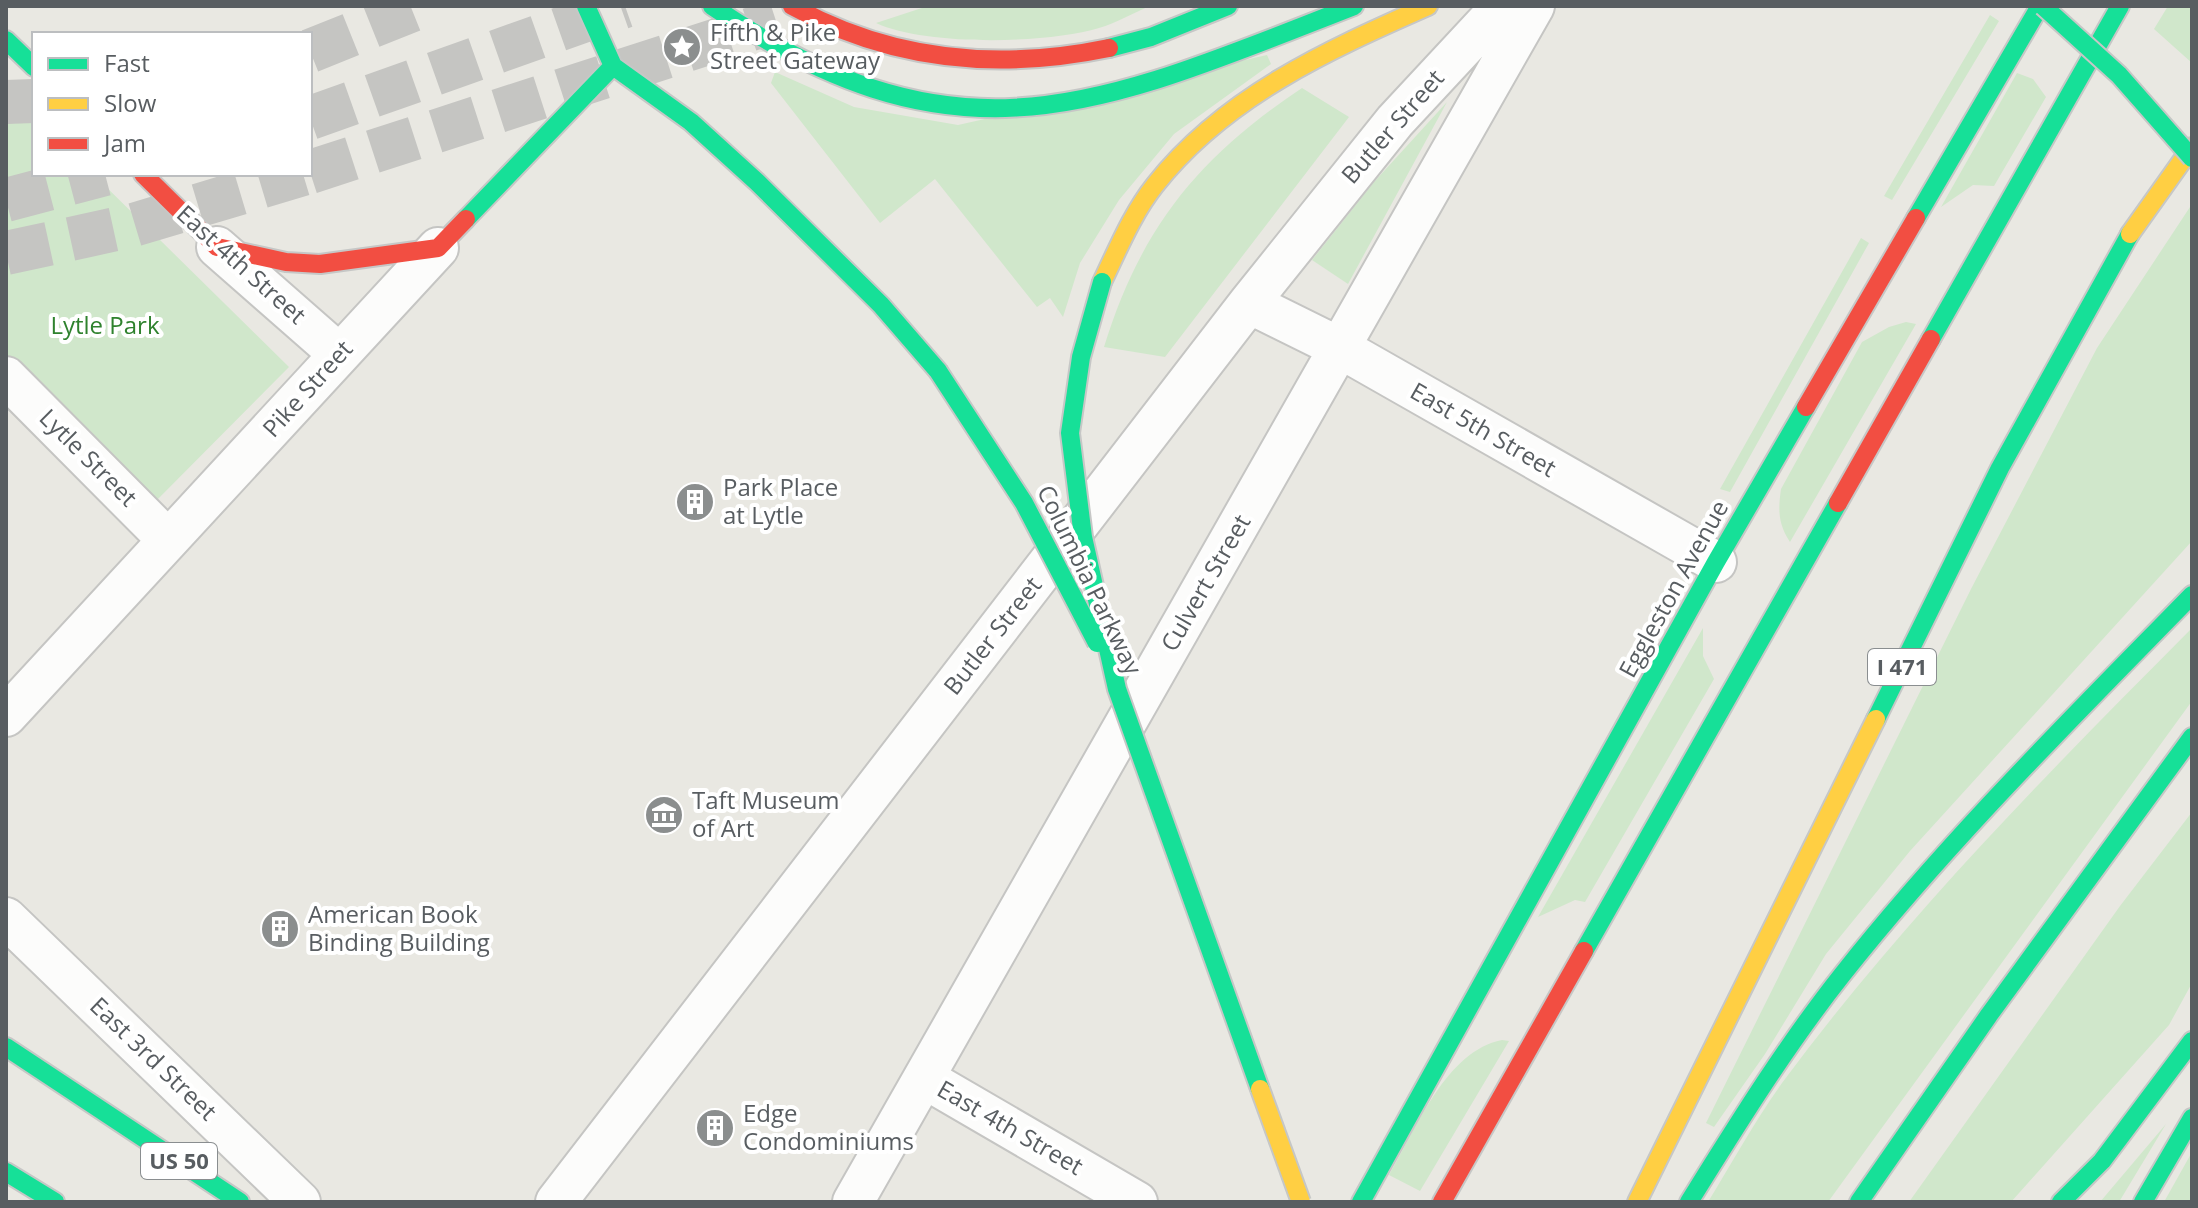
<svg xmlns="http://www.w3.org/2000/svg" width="2198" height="1208" viewBox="0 0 2198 1208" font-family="'Open Sans',sans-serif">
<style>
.green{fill:#d0e7cb}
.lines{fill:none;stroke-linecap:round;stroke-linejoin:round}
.highway-tunnel{stroke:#c5c5c2;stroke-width:44;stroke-dasharray:44 22;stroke-linecap:butt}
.street-casing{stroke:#c5c5c3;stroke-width:44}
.fast-casing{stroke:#c6c7c6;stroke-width:22}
.slow-casing{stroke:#c6c7c6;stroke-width:22}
.jam-casing{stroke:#c6c7c6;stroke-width:22}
.street{stroke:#fcfcfb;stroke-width:40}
.fast{stroke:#16e098;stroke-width:18}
.slow{stroke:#ffcf43;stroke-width:18}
.jam{stroke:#f24e42;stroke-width:18}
.fast-bridge-casing{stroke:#c6c7c6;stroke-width:22;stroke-linecap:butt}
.slow-bridge-casing{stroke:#c6c7c6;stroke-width:22;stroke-linecap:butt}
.fast-bridge{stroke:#16e098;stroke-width:18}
.slow-bridge{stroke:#ffcf43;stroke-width:18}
.labels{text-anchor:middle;stroke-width:8;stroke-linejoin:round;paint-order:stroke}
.shield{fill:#fff;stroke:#8a8e90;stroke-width:2}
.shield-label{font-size:22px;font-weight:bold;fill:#585d61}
.poi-label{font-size:24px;fill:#585d61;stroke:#fff;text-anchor:start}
.street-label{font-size:24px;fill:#585d61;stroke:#fff}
.park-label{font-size:24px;fill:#2f822e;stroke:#fff}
</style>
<rect width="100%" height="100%" fill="#e9e8e2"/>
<path class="green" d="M928 6H1150C1133 13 1116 23 1099 28 1046 44 926 46 876 23Z
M2168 6H2192V63L2154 29Z
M1990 15 1999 21 1892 200 1884 196Z
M1267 55 1271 64 1174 134 1119 200 1080 263 1063 317 1050 298 1037 307 935 179 880 223 771 83 775 72 854 107 958 125Z
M2017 73 2033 79 2046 97 1994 186 1973 185 1941 207Z
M1302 88 1349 117 1165 357 1104 347C1141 227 1199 157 1302 88Z
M6 89 34 116V174H93L289 367 153 504 6 367Z
M1447 102 1348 284 1312 260 1374 182Z
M2190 207 2192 541 1910 851 1826 954 1765 1054 1714 1127 1706 1123 1971 589 2097 348Z
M1861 238 1869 243 1730 492 1720 489Z
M1906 322 1916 324 1790 542C1778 524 1778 510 1781 489L1862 342 1889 327Z
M1703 628V656L1714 679 1585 902 1575 900 1538 917Z
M2192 628V701L1828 1202H1708C1733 1161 1757 1117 1785 1079 1907 915 2049 772 2192 628Z
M2192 812V983L2169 1025 2011 1202H1909L2120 906Z
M1502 1040 1509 1041 1420 1191 1389 1175C1416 1129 1446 1051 1502 1040Z
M2166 1124 2119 1202H2100Z
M2192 1152V1202H2164Z"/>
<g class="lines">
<path class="highway-tunnel" d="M310 51 422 6
M6 102 34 101
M310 118 625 6
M310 172 776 21
M6 200 105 174
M6 253 130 226 303 174"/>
<defs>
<path id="street" d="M217 247 339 354
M1249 303 1342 349 1716 562
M6 377 168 540
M6 716 438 248
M6 918 300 1202
M924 1078 1137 1202
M556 1202 1249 303 1395 121 1502 6
M853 1202 1534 6"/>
<path id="fast" d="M586 6 613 66 691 122 757 182 881 305 938 371
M712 6C961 175 1100 105 1354 6
M6 40 34 67
M1109 48 1151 37 1228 6
M1916 218 2040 6
M466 219 613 66
M1931 339 2120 6
M1876 719 2000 468 2130 234
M1584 951 1838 503
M6 1047 240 1202
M6 1172 55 1202
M1361 1202 1716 562 1806 407
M1689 1202C1737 1125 1785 1047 1842 975 1949 840 2072 718 2192 595
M1859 1202 1989 1015 2192 737
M2061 1202 2102 1161 2192 1041
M2143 1202 2192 1118"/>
<path id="slow" d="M2130 234 2192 147
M1102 282C1118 249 1132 214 1155 185 1224 97 1328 50 1428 6
M1637 1202 1876 719"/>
<path id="jam" d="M792 6C891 61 998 71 1109 48
M143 174 217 247 286 262 320 264 438 248 466 219
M1806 407 1916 218
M1838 503 1931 339
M1442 1202 1584 951"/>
</defs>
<use href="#street" class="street-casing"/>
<use href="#fast" class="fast-casing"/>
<use href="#slow" class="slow-casing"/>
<use href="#jam" class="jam-casing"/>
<use href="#street" class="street"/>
<use href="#fast" class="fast"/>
<use href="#slow" class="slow"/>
<use href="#jam" class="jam"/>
<defs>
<path id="fast-bridge" d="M2043 6 2119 75 2192 158
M1102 282 1081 357 1070 433 1083 537 1117 689 1260 1089
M938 371 1024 503 1097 643"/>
<path id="slow-bridge" d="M1260 1089 1301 1202"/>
</defs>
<use href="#fast-bridge" class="fast-bridge-casing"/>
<use href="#slow-bridge" class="slow-bridge-casing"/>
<use href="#fast-bridge" class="fast-bridge"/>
<use href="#slow-bridge" class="slow-bridge"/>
</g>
<defs>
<symbol id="sight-disc" viewBox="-11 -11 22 22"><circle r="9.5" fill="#8b8e8e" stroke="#fff"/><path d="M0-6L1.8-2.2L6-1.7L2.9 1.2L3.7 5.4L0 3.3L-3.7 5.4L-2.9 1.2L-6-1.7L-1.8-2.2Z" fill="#fff"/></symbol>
<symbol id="building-disc" viewBox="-11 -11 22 22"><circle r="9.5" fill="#8b8e8e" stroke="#fff"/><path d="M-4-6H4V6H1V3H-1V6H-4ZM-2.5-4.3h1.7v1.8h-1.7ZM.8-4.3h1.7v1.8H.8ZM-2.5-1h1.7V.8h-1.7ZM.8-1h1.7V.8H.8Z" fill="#fff"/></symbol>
<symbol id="museum-disc" viewBox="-11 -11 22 22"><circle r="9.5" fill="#8b8e8e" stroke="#fff"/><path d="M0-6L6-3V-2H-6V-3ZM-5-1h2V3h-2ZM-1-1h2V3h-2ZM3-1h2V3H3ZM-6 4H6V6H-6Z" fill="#fff"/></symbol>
</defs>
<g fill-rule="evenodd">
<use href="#sight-disc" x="660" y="25" width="44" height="44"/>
<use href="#building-disc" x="673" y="480" width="44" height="44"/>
<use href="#museum-disc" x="642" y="793" width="44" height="44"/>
<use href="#building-disc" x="258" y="907" width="44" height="44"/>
<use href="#building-disc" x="693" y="1106" width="44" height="44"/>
</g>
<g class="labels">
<g class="shield">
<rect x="1868" y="649" width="68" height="36" rx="6"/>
<rect x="141" y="1143" width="76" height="36" rx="6"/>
</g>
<g class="shield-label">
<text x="1902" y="675">I 471</text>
<text x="179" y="1169">US 50</text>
</g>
<g class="poi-label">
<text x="710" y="41">Fifth &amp; Pike<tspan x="710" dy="28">Street Gateway</tspan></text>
<text x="723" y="496">Park Place<tspan x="723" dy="28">at Lytle</tspan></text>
<text x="692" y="809">Taft Museum<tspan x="692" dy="28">of Art</tspan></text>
<text x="308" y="923">American Book<tspan x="308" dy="28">Binding Building</tspan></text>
<text x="743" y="1122">Edge<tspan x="743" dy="28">Condominiums</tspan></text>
</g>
<g class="street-label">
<text transform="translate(1393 127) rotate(-49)" y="8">Butler Street</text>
<text transform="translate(241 265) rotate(42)" y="8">East 4th Street</text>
<text transform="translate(308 389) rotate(-48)" y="8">Pike Street</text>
<text transform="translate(1483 430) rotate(30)" y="8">East 5th Street</text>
<text transform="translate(88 458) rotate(45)" y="8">Lytle Street</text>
<text transform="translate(1089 580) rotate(64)" y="8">Columbia Parkway</text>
<text transform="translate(1206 583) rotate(-60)" y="8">Culvert Street</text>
<text transform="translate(1674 589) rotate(-61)" y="8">Eggleston Avenue</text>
<text transform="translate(993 636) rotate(-52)" y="8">Butler Street</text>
<text transform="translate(153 1059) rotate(44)" y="8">East 3rd Street</text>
<text transform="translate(1010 1128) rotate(30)" y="8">East 4th Street</text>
</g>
<g class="park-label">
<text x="105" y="334">Lytle Park</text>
</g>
</g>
<rect width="2198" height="1208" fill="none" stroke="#585d61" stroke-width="16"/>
<rect x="32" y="32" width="280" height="144" fill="#ffffff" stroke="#bcbec0" stroke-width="2"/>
<rect x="48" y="58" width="40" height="12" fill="#16e098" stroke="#bcbec0" stroke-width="2"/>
<text x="104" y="72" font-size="24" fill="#585d61">Fast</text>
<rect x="48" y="98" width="40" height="12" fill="#ffcf43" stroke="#bcbec0" stroke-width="2"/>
<text x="104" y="112" font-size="24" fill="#585d61">Slow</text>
<rect x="48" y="138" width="40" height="12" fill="#f24e42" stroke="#bcbec0" stroke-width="2"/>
<text x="104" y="152" font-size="24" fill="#585d61">Jam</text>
</svg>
